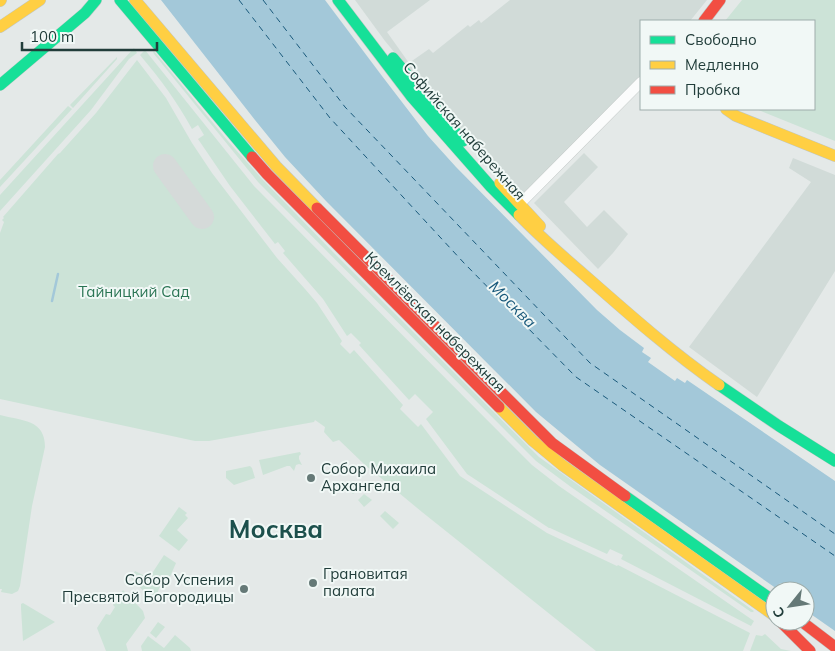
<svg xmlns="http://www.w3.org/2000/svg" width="835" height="651" viewBox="0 0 835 651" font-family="Mulish,sans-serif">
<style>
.built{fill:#d1dbd8}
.green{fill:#cce3d7}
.water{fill:#a3c8d9}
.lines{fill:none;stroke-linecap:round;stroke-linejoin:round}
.stream{stroke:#a3c8d9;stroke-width:2.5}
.ferry{stroke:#19597b;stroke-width:1;stroke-dasharray:6 5;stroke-linecap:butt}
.taxiway{stroke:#d5dad9;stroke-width:24}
.street-casing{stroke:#c1c6c5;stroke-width:11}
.fast-casing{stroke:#bfc7c5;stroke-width:12}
.slow-casing{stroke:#bfc7c5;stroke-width:12}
.jam-casing{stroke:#bfc7c5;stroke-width:12}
.street{stroke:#fbfcfc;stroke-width:10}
.fast{stroke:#16e098;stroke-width:11}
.slow{stroke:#ffcf43;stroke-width:11}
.jam{stroke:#f24e42;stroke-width:11}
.poi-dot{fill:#657977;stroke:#f1f8f6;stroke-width:2}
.labels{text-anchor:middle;stroke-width:4;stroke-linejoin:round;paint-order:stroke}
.street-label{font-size:15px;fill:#213d3a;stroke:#f1f8f6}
.park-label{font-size:15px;fill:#2a7554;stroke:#f1f8f6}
.poi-label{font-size:15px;fill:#213d3a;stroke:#f1f8f6;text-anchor:start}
.water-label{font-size:16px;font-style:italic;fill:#19597b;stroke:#f1f8f6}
.town-label{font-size:25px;font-weight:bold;fill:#1c504c;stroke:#f1f8f6}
</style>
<rect width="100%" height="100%" fill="#e4e9e8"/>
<path class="built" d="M355 0H430L387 32 409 63 429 49 433 53 468 25 470 27 479 20 481 23 510 0H707L690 21H641V77L527 193H523L517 189 464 136 385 41Z
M584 153 598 167 564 202 587 227 604 210 628 234 613 253 598 269 534 203Z
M793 158 835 175V271L757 397 689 347 811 182 789 168Z"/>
<path class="green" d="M742 0H835V141L756 109H814V21H725Z
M134 48 137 53 129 59 91 110 0 211V195Z
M145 50 254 186 532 465 559 486 751 619 754 621 751 626 621 559 623 555 610 549 607 554 550 528H549L467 474 426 419 433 412 415 394 409 400 359 345 361 343 351 333 347 336 323 299 283 253 285 251 278 242 275 244 230 186 198 139 204 135 198 125 192 129C176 100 161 80 140 55Z
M154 51 228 141 262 179 333 252 539 457 754 611 753 612H751L571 487 536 461 258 182 154 54 153 52Z
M117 57V59L73 108 70 105Z
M137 60 166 98 192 143 212 173 277 258 305 289 317 303 342 341 340 344 350 354 354 350 403 405 400 409 418 427 421 424 460 476 547 533 617 566 618 565 750 633 743 651H596L422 512 364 464 339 440 333 442 324 432 325 427 315 420 314 422 209 441H195L0 399V233L4 222 2 220 4 218 3 217 58 154 60 153 96 113Z
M68 106 72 109 0 187V180Z
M0 415C22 421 45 419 45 447L32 506 20 586 18 591 12 594 1 592 2 589H0Z
M300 452 301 454 299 456V459L302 465 299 464 296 465 294 471 290 466H287L263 475 259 460Z
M250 466 252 468 255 478 234 485 226 478V471Z
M351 481 359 488 353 494 345 486Z
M364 494 372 500 364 507 358 500Z
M179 507 187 513 185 515 188 518 177 530 188 540 179 551 159 536Z
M385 511 399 523 393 529 380 516Z
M164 555 176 563 169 579H167C162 583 156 591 158 596L154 602 131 578 135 571 149 578Z
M123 590 143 611 145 618 126 644 128 651H106L97 628 106 614 110 615 115 607 113 605Z
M23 603 55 622 23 641 21 608V604Z
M158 622 165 627 156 638 150 633Z
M765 634 781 649 791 651H750L756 635 762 636Z
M175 635 190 648 191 651H142L141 646 148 636 164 648Z"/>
<path class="water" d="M161 0H325L382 76 428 136 456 167 597 310 620 330 644 348 642 352 651 358 648 362 675 381 677 378 685 383 687 380 835 481V631L805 610V591H780L600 465 577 446 536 412 326 201 285 157 255 120Z"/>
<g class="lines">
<path class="stream" d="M52 301 58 274"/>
<path class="ferry" d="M239 0 330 118 464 263 576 377 835 556
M263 0 345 107 590 363 835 534"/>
<path class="taxiway" d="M165 166 202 217"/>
<defs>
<path id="street" d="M515 209 641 82"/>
<path id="fast" d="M120 0 252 157
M338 0 411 96 491 187 519 215
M393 58 463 141
M0 85 85 13 96 0
M719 385 779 426 835 461
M625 496 775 602"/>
<path id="slow" d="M135 0 276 166 317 208
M0 1 1 0
M0 27 40 0
M726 109 736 116 835 156
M500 183 540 226
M519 215C541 238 565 258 589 279 631 316 673 353 719 385
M499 407 533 441 562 465 775 616"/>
<path id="jam" d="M704 21 720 0
M252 157 267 174 499 407
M317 208 552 443 625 496
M780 621 810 651
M801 621 835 647"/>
</defs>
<use href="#street" class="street-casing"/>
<use href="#fast" class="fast-casing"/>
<use href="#slow" class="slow-casing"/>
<use href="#jam" class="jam-casing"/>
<use href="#street" class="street"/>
<use href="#fast" class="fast"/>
<use href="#slow" class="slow"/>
<use href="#jam" class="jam"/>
</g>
<g class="poi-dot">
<circle cx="311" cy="478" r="5"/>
<circle cx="313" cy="583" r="5"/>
<circle cx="244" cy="589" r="5"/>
</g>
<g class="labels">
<g class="street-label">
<text transform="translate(464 131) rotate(49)" y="5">Софийская набережная</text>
<text transform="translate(435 322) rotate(45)" y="5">Кремлёвская набережная</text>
</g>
<g class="park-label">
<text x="134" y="297">Тайницкий Сад</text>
</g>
<g class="poi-label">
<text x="321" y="474">Собор Михаила<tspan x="321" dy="17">Архангела</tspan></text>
<text x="323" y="579">Грановитая<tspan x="323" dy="17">палата</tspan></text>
<text x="234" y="585" text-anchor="end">Собор Успения<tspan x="234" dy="17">Пресвятой Богородицы</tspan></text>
</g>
<g class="water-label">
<text transform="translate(513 304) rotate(45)" y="6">Москва</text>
</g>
<g class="town-label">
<text x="276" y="538">Москва</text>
</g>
</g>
<rect x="640" y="20" width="175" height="90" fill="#f1f8f6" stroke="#9eadab"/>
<rect x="650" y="36" width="25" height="8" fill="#16e098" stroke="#9eadab"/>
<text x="685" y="45" font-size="15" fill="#213d3a">Свободно</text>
<rect x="650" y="61" width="25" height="8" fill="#ffcf43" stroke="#9eadab"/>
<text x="685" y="70" font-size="15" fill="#213d3a">Медленно</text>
<rect x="650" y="86" width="25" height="8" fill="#f24e42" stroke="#9eadab"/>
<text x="685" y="95" font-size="15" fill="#213d3a">Пробка</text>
<g transform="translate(790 606) rotate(240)"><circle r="24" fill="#f1f8f6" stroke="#9eadab"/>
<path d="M0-4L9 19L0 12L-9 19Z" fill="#657977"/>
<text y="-8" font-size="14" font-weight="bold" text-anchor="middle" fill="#213d3a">С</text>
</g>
<path d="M22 42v8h135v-8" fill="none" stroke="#213d3a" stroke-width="2.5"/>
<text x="30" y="42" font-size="15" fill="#213d3a" stroke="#f1f8f6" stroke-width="4" paint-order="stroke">100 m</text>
</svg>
